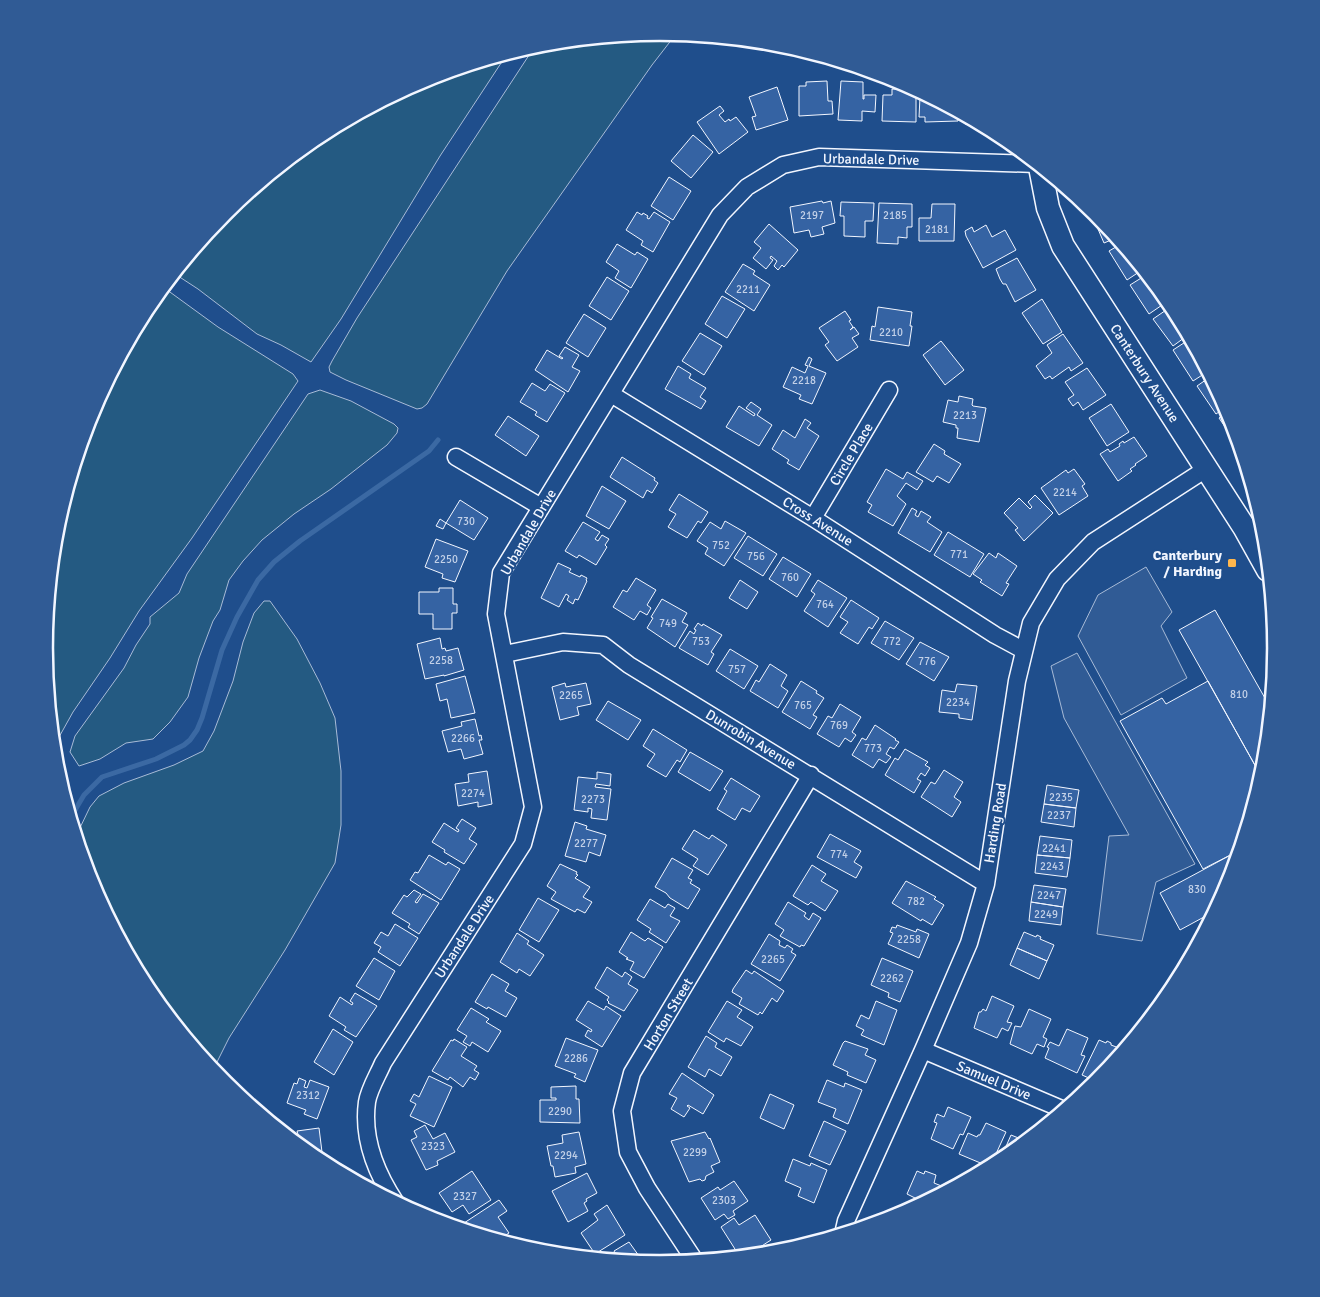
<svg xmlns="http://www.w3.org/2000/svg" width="1320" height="1297" viewBox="0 0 1320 1297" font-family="Signika,sans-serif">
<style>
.green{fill:#245a82;stroke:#a8bbd7}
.parking{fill:#305b95;stroke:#a8bbd7}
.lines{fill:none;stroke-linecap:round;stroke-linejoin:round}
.stream{stroke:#3b69a3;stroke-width:5}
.building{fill:#3563a3;stroke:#f2f6ff}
.street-casing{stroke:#f2f6ff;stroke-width:19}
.secondary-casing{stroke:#f2f6ff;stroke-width:25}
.street{stroke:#1f4e8c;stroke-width:16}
.secondary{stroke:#1f4e8c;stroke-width:22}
.poi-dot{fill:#ffb74d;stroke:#1f4e8c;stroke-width:2}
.labels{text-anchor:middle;stroke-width:4;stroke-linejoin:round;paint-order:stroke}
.number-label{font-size:11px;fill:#c3d1e8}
.street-label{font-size:14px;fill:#f2f6ff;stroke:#1f4e8c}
.poi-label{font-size:14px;font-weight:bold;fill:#f2f6ff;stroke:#1f4e8c;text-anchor:end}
.rim{fill:none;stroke:#f2f6ff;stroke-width:2.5}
</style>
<rect width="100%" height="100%" fill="#1f4e8c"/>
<path class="green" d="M660 33 676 34 652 65 507 271 427 404 422 408 417 409 346 380 330 372 329 367 332 361 357 318 535 46Z
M507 54 440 156 341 319 311 362 281 345 257 334 198 289 175 274 225 213 318 136 425 79Z
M163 287 218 327 293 374 298 381 192 538 139 611 110 658 73 712 54 746 44 648 56 528 91 413 148 306Z
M320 390 351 401 394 424 398 428 397 433 387 445 331 489 294 514 262 540 243 561 229 580 220 610 213 621 199 658 188 697 170 722 153 739 126 743 100 759 79 766 70 752 75 736 124 668 136 645 150 624V617L179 593 187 574 308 394Z
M264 601H270L297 639 320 683 335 718 341 771V825L335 863 285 950 229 1038 213 1070 148 990 91 884 76 836 90 807 99 796 124 783 174 765 203 751 214 731 233 681 243 642 254 613Z"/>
<path class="parking" d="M1146 567 1172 612 1161 626 1187 678 1121 715 1078 636 1098 595Z
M1077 653 1195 864 1156 882 1142 941 1097 934 1109 836 1129 835 1064 718 1051 666Z"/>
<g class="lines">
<path class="stream" d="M71 817 84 795 102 777 156 759 184 745 190 740 197 730 202 718 222 650 237 617 258 580 274 562 300 541 429 451 438 440"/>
</g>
<path class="building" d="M827 81 828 101H832L833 114 799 116V86H806V82Z
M841 81 863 82V99H864V95H876L875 112 862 111V121L838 120Z
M777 87 788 120 756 130 752 117 756 116 749 97Z
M892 89 913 90V96H916V122L882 121 883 95H892Z
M926 95 958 113V121L925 122V117H919L920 97H926Z
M720 106 724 111 719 115 725 122 729 119 730 121 736 117 748 132 719 154 697 122Z
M965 116 979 124H965Z
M693 135 713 152 691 178 671 161Z
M669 177 691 191 673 220 651 206Z
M822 201 823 203 831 201 835 223 822 227 824 234 811 237 809 230 794 233 790 207Z
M841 202 874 203 873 221H865V237L844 236V216H840Z
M879 203 912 204V227H907V238L898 237V244L877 243Z
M932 204H955L954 241H919V218H931Z
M1089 208 1096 213 1116 238 1104 243Z
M637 212 642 215 643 213 648 216 647 218 649 219 654 212 670 222 653 252 641 245 643 241 626 230Z
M769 224 798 250 784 267 782 265 778 270 774 266 777 261 771 256 770 258 773 260 766 269 753 258 761 248 754 242Z
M986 225 992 237 1005 230 1016 250 983 268 966 236 965 231 972 227 974 232Z
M617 244 635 255 637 252 648 259 631 288 615 278 619 271 606 262Z
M1121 244 1139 266 1137 268 1139 272 1127 280 1109 251Z
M1017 258 1036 290 1015 302 1006 284H1003L1000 279 996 269Z
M743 264 755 271 753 274 770 285 754 311 725 292Z
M1146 275 1168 301 1149 314 1130 285Z
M607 277 629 291 611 320 589 306Z
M722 296 745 309 727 338 705 324Z
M1042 299 1062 332 1043 344 1022 313Z
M1172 306 1188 335 1173 346 1153 319Z
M878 307 912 312 910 326H912L909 346 870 340 872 326 875 327Z
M845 311 851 320 849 321 853 327 850 330 854 327 859 334 852 338 858 347 837 361 825 345 829 342 819 328Z
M584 314 606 328 588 357 566 343Z
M700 333 722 346 704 375 682 361Z
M1063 334 1083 363 1071 371 1069 367 1052 379 1050 376 1045 379 1036 366 1052 353 1047 345Z
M1190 339 1207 372 1193 381 1173 350Z
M941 341 964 370 945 385 923 355Z
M565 347 579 355 572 367 580 371 568 392 535 370 547 350 562 359 563 358 559 356Z
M809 357 812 359 809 366 826 373 812 404 799 399 801 395 783 387 792 367 805 373 808 366 805 365Z
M678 366 691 374 689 378 706 388 700 397 706 401 701 409 665 389Z
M1087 368 1106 395 1083 410 1078 402 1073 406 1068 399 1074 395 1065 382Z
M1210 377 1226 407 1216 414 1197 386Z
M532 383 545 391 550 384 565 393 547 422 535 415 537 412 520 402Z
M959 396 973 399 972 405 973 406 986 408 979 442 957 438 958 428H956V425L943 422 948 400 958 402Z
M751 402 761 409 757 415 772 425 759 446 726 427 739 406 754 416 755 414 746 408Z
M1111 404 1129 432 1107 446 1089 418Z
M1228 411 1239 445 1238 446 1219 418Z
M508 416 539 436 526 456 495 435Z
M805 419 811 423 807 428 819 436 799 470 787 463 789 460 772 449 783 430 795 438Z
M1134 437 1147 456 1135 464 1136 465 1130 469 1132 471 1118 481 1100 454 1108 449 1110 452 1120 446 1119 444 1123 441 1124 443Z
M934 444 945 451 944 454 961 464 949 483 937 476 933 482 916 472Z
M622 457 655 478 654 480 658 483 652 493 647 490 643 498 610 477Z
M886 469 903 479 907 472 923 481 917 490 906 483 897 496 906 504 893 526 868 512 872 505 867 502Z
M1074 469 1085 484 1082 486 1088 496 1059 515 1041 488 1066 470 1068 473Z
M602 486 626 501 609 529 586 516Z
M679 494 708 512 701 523 698 521 687 538 668 527 676 514 669 510Z
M1035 495 1053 513 1024 541 1015 530 1018 528 1004 513 1019 498 1030 509 1032 507 1028 502Z
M460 500 488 518 474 540 446 523 443 529 436 526 440 519 446 523Z
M912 508 917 511 915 515 918 517 921 511 931 517 927 522 942 532 930 552 898 533Z
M725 521 746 533 724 566 705 554 708 548 697 541 710 522 721 529Z
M583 522 600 532 595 539 598 541 602 535 609 539 605 545 607 547 596 565 579 555 577 558 565 551Z
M948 532 984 554 970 577 934 555Z
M748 536 777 554 763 576 734 558Z
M436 539 468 551 455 582 442 578 443 574 425 567Z
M989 553 996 558 998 553 1017 566 1006 583 1009 584 1002 596 980 582 982 580 973 574Z
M783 557 811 574 797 597 769 579Z
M558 563 571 569 569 572 580 577 581 575 587 578 586 580 587 581 578 600 575 599 573 604 567 600 569 596 566 594 559 607 541 598Z
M636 578 656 590 647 605 651 608 647 615 640 611 634 620 613 607 623 590 627 592Z
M740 580 758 592 747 609 729 598Z
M818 580 847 598 828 627 804 611 815 594 811 591Z
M439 588H453V604H457V613H452V629H433V614H419V592H439Z
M662 599 687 613 682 622 688 625 675 647 647 628 653 618 651 617Z
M851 600 879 618 872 629 869 627 858 644 840 633 848 622 840 617Z
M1215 610 1270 707 1264 769 1261 776 1179 630Z
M885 621 914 638 899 660 871 643Z
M698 623 702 626 703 624 722 635 711 652 714 654 708 665 679 648 690 631 694 634 696 630 694 629Z
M440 638 442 649 445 648 446 651 458 648 464 670 444 676V675L425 679 417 644Z
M920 642 949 657 934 681 906 664Z
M730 649 758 666 744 689 716 671Z
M770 664 787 675 781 686 788 691 778 708 750 691 756 680 759 682Z
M465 676 475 713 451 718 447 699 440 701 436 684Z
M801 681 817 691 816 693 824 698 813 715 817 717 810 729 782 712Z
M1208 681 1261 776 1262 775 1240 850 1203 869 1120 721 1162 698 1166 704Z
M565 683 566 687 586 683 591 704 577 707 579 715 560 720 552 687Z
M957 684 977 686 972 720 959 718V714L939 712 942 690 955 692Z
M608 701 641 720 628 740 596 720Z
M840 704 861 717 852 732 856 735 851 742 845 738 839 747 817 734 828 716 832 718Z
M475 719 479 736 481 735 482 740H479L483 754 464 759 461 749 448 752 442 731 462 726 461 722Z
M875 725 896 739 895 740 899 742 894 749 890 747 886 754 891 757 886 763 879 759 873 768 852 755 862 738 866 740Z
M653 729 687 750 680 762 677 760 666 777 647 766 655 754 643 746Z
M905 749 928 762 925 765 930 768 925 776 921 773 917 779 921 781 914 793 885 775 895 758 898 760Z
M690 752 723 771 710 791 678 772Z
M944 770 963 782 954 797 961 802 952 817 921 797 931 782 935 784Z
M487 771 492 804 478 807V802L458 806 455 784 469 782 468 774Z
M597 772 611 774 610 786 596 784 595 787 611 789 607 820 591 818 592 809 588 808V812L574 810 578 777 597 779Z
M731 778 760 796 750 812 742 808 735 820 717 809 727 791 724 789Z
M1047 785 1079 790 1076 808 1044 804Z
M1044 804 1076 808 1074 827 1041 822Z
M462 819 476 828 469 839 477 844 464 864 444 852 445 850 432 842 444 823 458 832 459 830 456 828Z
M575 822 587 826 586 829 606 835 600 856 589 852 586 862 565 856Z
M694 830 709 839 712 835 727 845 708 875 693 866 698 859 682 849Z
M830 834 861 851 854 862 862 867 856 878 817 857Z
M1040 836 1072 840 1070 858 1037 855Z
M1240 850 1229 884 1215 911 1180 930 1160 893Z
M429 855 446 865 448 862 460 869 441 900 410 880 415 872 418 873Z
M1037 855 1070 858 1067 877 1035 873Z
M672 858 693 870 688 878 692 880 690 883 700 889 688 909 670 898 666 893 655 887Z
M560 864 577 872 576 874 578 875 575 878 590 887 583 897 592 902 585 913 577 909 575 912 551 899 556 892 547 886Z
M812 865 826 874 821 881 838 891 825 911 811 902 808 905 793 896Z
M906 881 936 897 934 899 944 905 932 925 922 919 921 921 892 903Z
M1034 885 1066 889 1063 907 1031 902Z
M414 890 421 894 415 902 417 903 423 894 439 903 419 934 408 927 410 924 392 913 404 895 407 897Z
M538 898 559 910 539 942 519 930Z
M650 899 665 908 668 904 675 908 670 916 680 921 666 943 649 932 651 929 637 920Z
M788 902 806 913 804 916 809 920 813 913 821 918 804 946 801 945 800 947 780 936 784 930 775 924Z
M1031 902 1063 907 1061 925 1029 921Z
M395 924 418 938 400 966 378 952 381 947 374 943 381 932 388 936Z
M897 925 916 932 917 929 929 934 919 958 888 944 893 933 890 932 892 927 896 928Z
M631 932 645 941 648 938 663 947 644 978 630 970 634 962 626 959 628 958 619 952Z
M1024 932 1036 937 1037 935 1041 937 1040 939 1054 945 1047 961 1017 948Z
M517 933 529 941 527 944 544 955 530 976 519 969 517 973 500 962Z
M769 934 780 941 779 945 785 948 787 945 793 949 791 952 796 955 780 981 751 964Z
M1017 948 1047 961 1039 979 1010 965Z
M374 958 395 971 379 1000 356 986Z
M882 958 913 971 900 1002 888 997 889 993 871 985Z
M607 967 622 977 625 972 632 977 628 984 638 990 624 1011 608 1003 609 1002 607 1000 609 997 595 988Z
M746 970 752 974 754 971 784 991 777 1002 772 998 762 1014 760 1012 758 1015 739 1004 742 998 732 992 733 989Z
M492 974 509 984 505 991 517 998 506 1017 488 1007 487 1009 475 1002Z
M355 993 377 1006 356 1037 344 1030 346 1027 329 1016 340 997 352 1005 353 1003 350 1001Z
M992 996 1014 1006 1007 1022 1012 1023 1008 1031 1002 1028 997 1038 974 1028 979 1012H981L983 1009 986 1011Z
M588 1001 604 1010 606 1006 621 1016 602 1047 585 1036 588 1030 591 1032 592 1030 576 1020Z
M727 1001 742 1010 737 1017 753 1027 741 1046 726 1038 724 1042 708 1032Z
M876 1001 897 1010 884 1045 861 1035 864 1030 856 1026 861 1015 869 1019Z
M471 1008 489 1019 486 1022 501 1031 488 1052 472 1042 470 1046 463 1042 467 1036 457 1030Z
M1029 1009 1051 1019 1043 1037 1047 1039 1044 1047 1037 1044 1032 1054 1010 1044 1015 1026 1021 1027Z
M333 1029 353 1042 334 1075 314 1062Z
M1067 1029 1088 1038 1081 1055 1085 1056 1077 1073 1045 1058 1049 1048 1047 1047 1050 1042 1059 1046Z
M706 1036 717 1043 715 1047 732 1057 721 1076 709 1069 705 1077 688 1067Z
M566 1038 598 1050 585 1082 574 1077 576 1074 555 1066Z
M454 1039 467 1047 461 1056 477 1066 474 1070 479 1073 475 1080 470 1077 463 1087 450 1077 448 1080 432 1071 451 1040 453 1041Z
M1099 1040 1106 1043 1107 1041 1111 1043V1045L1119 1048 1122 1042 1128 1044 1098 1082 1082 1075Z
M845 1041 868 1049 865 1055 876 1060 866 1083 847 1075 848 1072 833 1065 843 1043Z
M682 1073 714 1095 703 1114 688 1105 687 1106 690 1108 684 1117 671 1109 677 1098 669 1094Z
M429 1076 452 1087 434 1127 410 1116 416 1104 410 1101 414 1094 419 1097Z
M299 1078 306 1081 304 1087 307 1088 310 1080 329 1087 317 1119 304 1114 306 1110 287 1103 294 1083 297 1084Z
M827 1080 844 1087 845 1083 862 1090 848 1124 833 1117 836 1109 818 1102Z
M576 1086V1099H579L580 1123 540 1122V1100H556V1098H551V1087Z
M770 1094 794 1105 784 1129 760 1118Z
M948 1107 971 1117 963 1135 960 1134 953 1149 931 1139 937 1123 934 1122 937 1114 944 1117Z
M824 1121 846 1131 830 1165 809 1156Z
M986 1123 1006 1132 990 1167 959 1154 968 1133 977 1137 978 1135H980Z
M425 1125 433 1139 445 1133 455 1152 437 1161 438 1165 426 1170 411 1140 417 1137 414 1131Z
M319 1128 323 1160 318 1161 292 1140 299 1138 297 1131Z
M579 1132 586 1164 575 1167 576 1173 555 1177 553 1166H551L547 1146 563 1143 562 1135Z
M705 1132 709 1139 710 1138 720 1162 711 1166 714 1172 706 1176 705 1180 702 1181 700 1179 689 1182 671 1141Z
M1011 1135 1026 1141 1006 1158 1008 1153 1004 1151Z
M793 1159 810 1166 811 1163 827 1170 814 1203 798 1196 801 1188 785 1181Z
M472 1171 491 1200 469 1214 463 1205 452 1212 439 1193Z
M917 1171 924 1174 925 1171 936 1175 934 1183 949 1189 917 1206 914 1205 917 1199 907 1194Z
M587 1173 597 1193 586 1199 587 1201 584 1203 588 1211 568 1222 552 1191Z
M734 1181 748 1201 733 1211 735 1215 728 1219 724 1214 715 1220 701 1198 718 1187 720 1190Z
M499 1200 507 1211 498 1217 509 1233 498 1240 464 1230 461 1225Z
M607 1205 625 1235 595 1254 581 1233 598 1220 594 1214Z
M755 1215 771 1240 757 1249 756 1248 740 1257 721 1227 734 1218 739 1225Z
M629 1242 644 1263 609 1260 616 1255 614 1251Z
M795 1245 796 1248 784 1252 783 1248Z"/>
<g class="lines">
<defs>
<path id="street" d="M611 394 813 518 995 635 1023 650
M456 457 541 507
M813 518 889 390
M505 654 563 642 603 645 629 665 986 884
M923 1050 1064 1110
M396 1203C376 1173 362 1139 367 1102 369 1089 378 1075 383 1063L523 844 533 807 496 614 501 573 720 215 747 187 783 165 819 157 1036 164
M843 1234 846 1221 923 1050 969 943 986 884 1017 681 1031 623 1057 579 1093 542 1206 469
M695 1261 647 1188 628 1152 622 1111 632 1073 811 775"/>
<path id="secondary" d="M1040 167 1048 208 1063 246 1244 527 1268 570"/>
</defs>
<use href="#street" class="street-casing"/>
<use href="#secondary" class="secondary-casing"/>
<use href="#street" class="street"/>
<use href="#secondary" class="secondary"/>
</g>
<rect class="poi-dot" x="1227" y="558" width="10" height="10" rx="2.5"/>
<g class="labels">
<g class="number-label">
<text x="812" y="219">2197</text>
<text x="895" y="219">2185</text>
<text x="937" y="233">2181</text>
<text x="748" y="293">2211</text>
<text x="891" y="336">2210</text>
<text x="804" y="384">2218</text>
<text x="965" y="419">2213</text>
<text x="1065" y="496">2214</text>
<text x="466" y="525">730</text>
<text x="721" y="549">752</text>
<text x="959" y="558">771</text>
<text x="756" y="560">756</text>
<text x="446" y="563">2250</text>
<text x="790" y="581">760</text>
<text x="825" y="608">764</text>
<text x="668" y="627">749</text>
<text x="701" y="645">753</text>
<text x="892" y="645">772</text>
<text x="441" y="664">2258</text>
<text x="927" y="665">776</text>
<text x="737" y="673">757</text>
<text x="1239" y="698">810</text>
<text x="571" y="699">2265</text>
<text x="958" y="706">2234</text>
<text x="803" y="709">765</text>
<text x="839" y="729">769</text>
<text x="463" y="742">2266</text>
<text x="873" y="752">773</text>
<text x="473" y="797">2274</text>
<text x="1061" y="801">2235</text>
<text x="593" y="803">2273</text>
<text x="1059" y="819">2237</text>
<text x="586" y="847">2277</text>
<text x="1054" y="852">2241</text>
<text x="839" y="858">774</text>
<text x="1052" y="870">2243</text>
<text x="1197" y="893">830</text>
<text x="1049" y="899">2247</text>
<text x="916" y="905">782</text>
<text x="1046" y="918">2249</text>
<text x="909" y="943">2258</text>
<text x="773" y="963">2265</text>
<text x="892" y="982">2262</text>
<text x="576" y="1062">2286</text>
<text x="308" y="1099">2312</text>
<text x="560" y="1115">2290</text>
<text x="433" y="1150">2323</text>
<text x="695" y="1156">2299</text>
<text x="566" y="1159">2294</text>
<text x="465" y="1200">2327</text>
<text x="724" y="1204">2303</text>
</g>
<g class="street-label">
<text transform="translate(871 159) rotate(1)" y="5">Urbandale Drive</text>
<text transform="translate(1145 373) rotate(57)" y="5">Canterbury Avenue</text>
<text transform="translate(851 454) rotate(-59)" y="5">Circle Place</text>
<text transform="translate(818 521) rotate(32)" y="5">Cross Avenue</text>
<text transform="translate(528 532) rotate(-60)" y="5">Urbandale Drive</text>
<text transform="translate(751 739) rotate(31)" y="5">Dunrobin Avenue</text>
<text transform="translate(995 823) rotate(-81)" y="5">Harding Road</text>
<text transform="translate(464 936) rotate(-57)" y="5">Urbandale Drive</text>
<text transform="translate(668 1014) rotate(-59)" y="5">Horton Street</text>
<text transform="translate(994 1080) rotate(23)" y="5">Samuel Drive</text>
</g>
<g class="poi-label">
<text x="1222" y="560">Canterbury<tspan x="1222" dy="16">/ Harding</tspan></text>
</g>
</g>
<path d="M0 0H1320V1297H0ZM53 648a607 607 0 1 1 1214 0a607 607 0 1 1-1214 0Z" fill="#305b95" fill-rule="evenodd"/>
<path class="rim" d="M53 648a607 607 0 1 1 1214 0a607 607 0 1 1-1214 0Z"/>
</svg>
